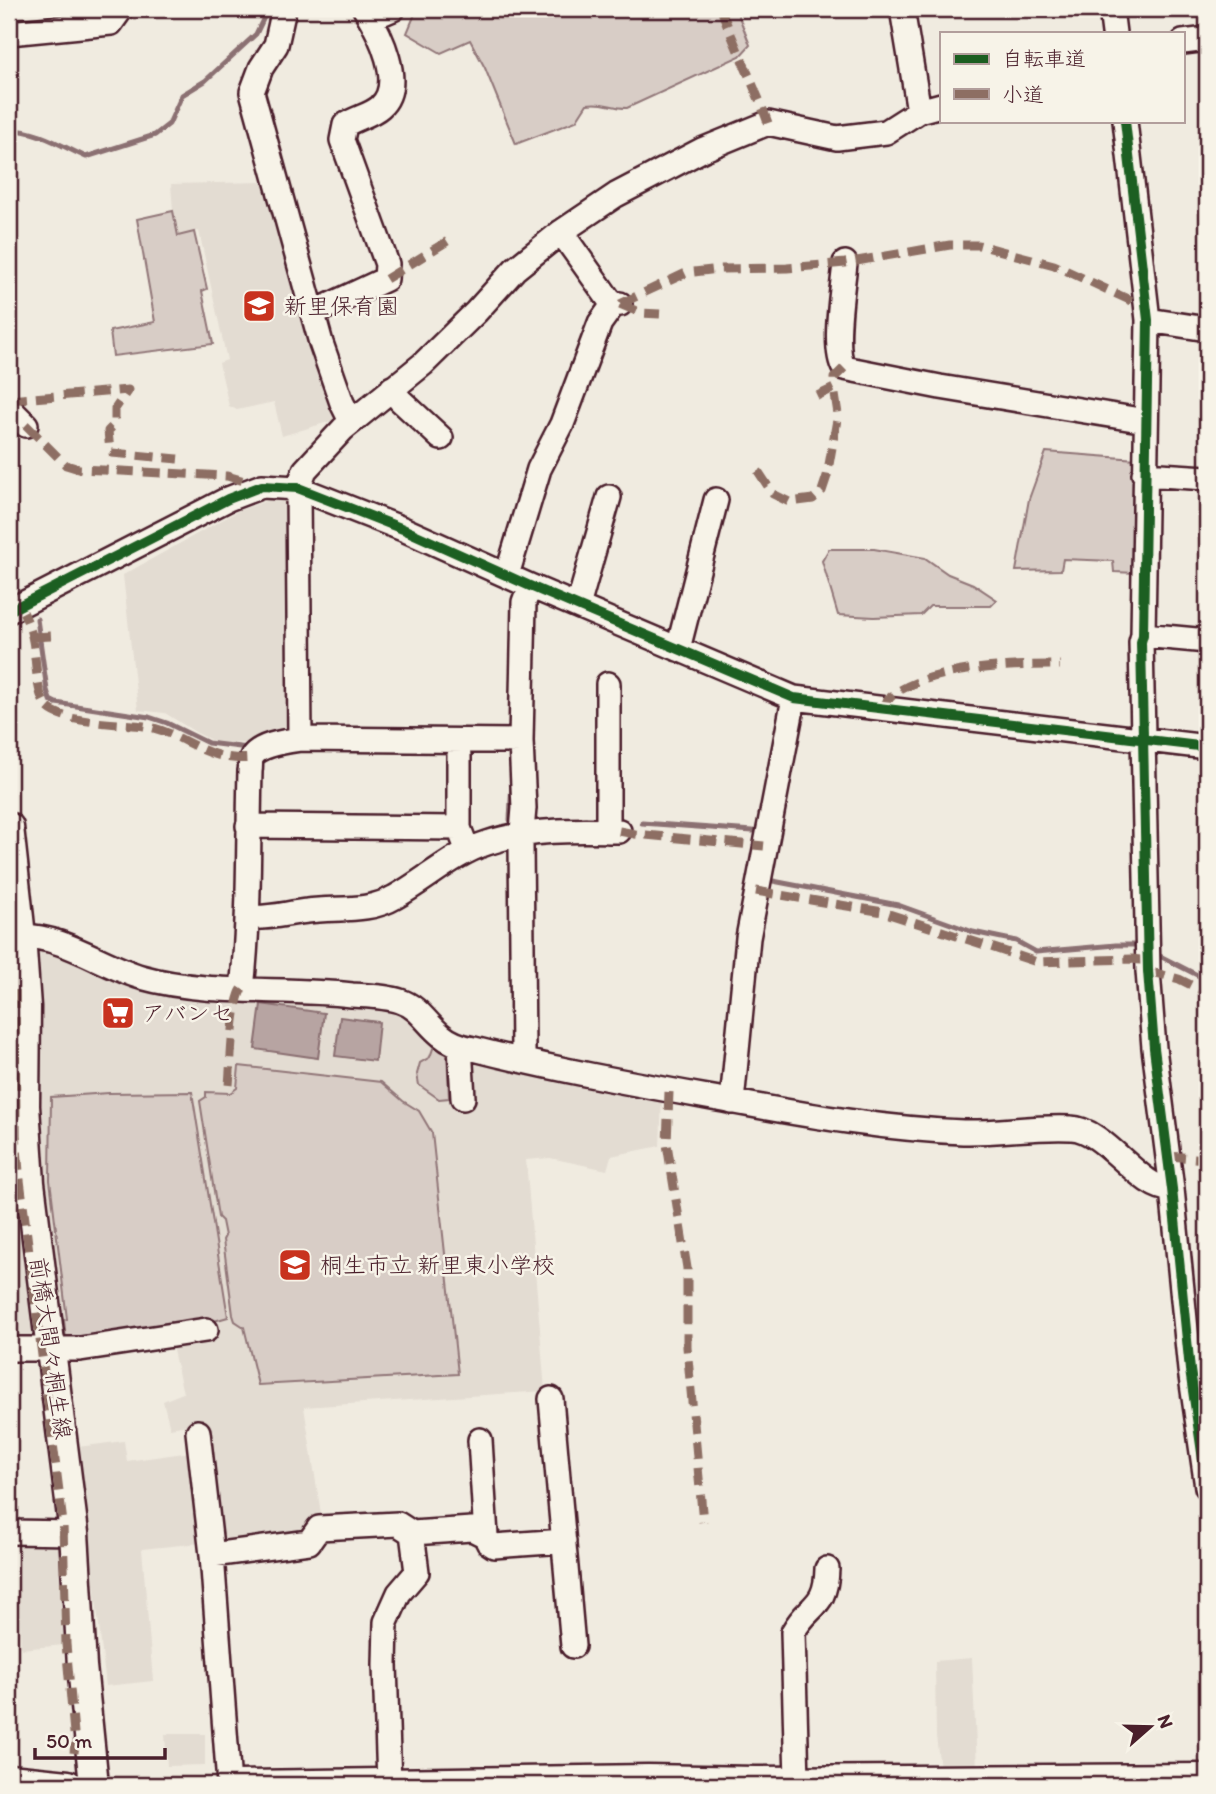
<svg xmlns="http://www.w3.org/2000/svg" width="1216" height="1794" viewBox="0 0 1216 1794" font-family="Itim,'Klee One',sans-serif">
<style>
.built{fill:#e3dcd2}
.green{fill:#d8cdc6;stroke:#917678;stroke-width:2}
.water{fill:#b7a4a2;stroke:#8b6f72;stroke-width:2}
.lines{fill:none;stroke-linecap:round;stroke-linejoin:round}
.stream{stroke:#8b6f72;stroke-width:5}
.minor-casing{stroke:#4a1f2b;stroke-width:28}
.major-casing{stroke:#4a1f2b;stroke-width:33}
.minor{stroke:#f7f3e8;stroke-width:23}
.major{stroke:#f7f3e8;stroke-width:28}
.quiet{stroke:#8d6e63;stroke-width:9;stroke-dasharray:18 9;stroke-linecap:butt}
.cycleway-casing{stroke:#f7f3e8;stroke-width:15}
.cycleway{stroke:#1b5e20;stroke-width:10}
.labels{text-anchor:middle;stroke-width:5;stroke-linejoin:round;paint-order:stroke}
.poi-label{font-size:23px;fill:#4a1f2b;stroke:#f7f3e8;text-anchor:start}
.street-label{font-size:23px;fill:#4a1f2b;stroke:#f7f3e8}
</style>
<rect width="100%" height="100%" fill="#f0ebe0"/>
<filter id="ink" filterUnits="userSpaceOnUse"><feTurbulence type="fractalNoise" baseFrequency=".0143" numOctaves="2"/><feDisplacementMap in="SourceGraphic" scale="14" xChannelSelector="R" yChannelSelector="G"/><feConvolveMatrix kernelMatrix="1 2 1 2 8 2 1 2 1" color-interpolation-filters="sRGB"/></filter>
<g filter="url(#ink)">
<path class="built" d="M268 182 338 419 282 436 274 402 237 410 229 406 219 363 227 360 199 231 178 236 173 211 171 184Z
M269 500 293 502 291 732 252 743H217L197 733 165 713 138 710 123 575 240 510Z
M50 946 83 963 402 1011 435 1043 662 1096 660 1146 611 1156 607 1170 550 1158 526 1160 545 1391 304 1407 322 1520 309 1532 142 1549 153 1681 106 1686 78 1447 124 1441 127 1461 191 1452 187 1425 170 1428 163 1401 183 1393 171 1342 66 1340 46 1182 42 1117 39 949Z
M16 1175 35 1336 9 1340V1176Z
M61 1538 64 1645 21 1649 17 1540Z
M972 1658 977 1768H940L936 1736 935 1661Z
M165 1734H205V1765L167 1766Z"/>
<path class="green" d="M417 9H736L750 45 740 56 627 108C610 108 605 101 587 104L576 121 516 144 485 68 470 40 441 53 407 33Z
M173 211 178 236 194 232 207 289 202 291 213 344 113 356 110 331 155 322 137 219Z
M1046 452 1136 459V573L1114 572 1113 561 1063 559 1061 570 1016 571 1029 499Z
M829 549H874L925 558 948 574 973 584 997 600 991 606H930L921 615 874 617 838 615 822 561Z
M435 1043 447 1049 449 1098 439 1099 419 1085 417 1074 420 1063 430 1057Z
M239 1066 381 1082 403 1101 419 1111 432 1133 458 1374 258 1385 244 1327 235 1321 233 1315 223 1240 225 1236 222 1221 218 1217 200 1101 206 1097V1092L230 1093 237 1088Z
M192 1092 228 1317 207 1323 66 1340 64 1320 67 1319 50 1180 51 1097 109 1093Z"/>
<path class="water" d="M261 1004 324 1013 318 1058 255 1049Z
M340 1017 379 1022 375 1061 335 1056Z"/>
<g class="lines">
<path class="stream" d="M9 130C35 129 62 146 86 157L155 135 169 124 182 95 205 81 256 34 268 9
M37 619 47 690 50 700 56 703 149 717 167 723 208 743 248 748
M510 820 512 781
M571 820 586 819
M642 823 753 831
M773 881 898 905 973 932 1016 941 1036 952 1116 945H1133
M1156 954 1207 980"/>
<defs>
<path id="minor" d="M284 9 276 45 261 68 252 92 321 343 342 403 351 421
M902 9 919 111
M1111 9 1114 33
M373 22 379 15 393 9
M9 33 111 23 121 9
M1183 42 1207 39
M1125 121 1148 320 1143 635 1141 642 1148 971 1154 1048 1172 1189 1190 1370 1207 1487
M561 232 613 305
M845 263C843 287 832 349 844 368L940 387 1146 421
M313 313 386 279 387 264 342 140 345 125C356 118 371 115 380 107 406 84 379 32 365 9
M1148 320 1207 329
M392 388 400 400 441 438
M9 408 26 425
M1144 474 1207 478
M507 575 539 469 562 424 600 323 613 305 620 304
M578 606 609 497
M9 611 228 499 262 486 298 488 403 529 530 586 794 698 1207 747
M1143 635 1207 641
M678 649 716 500
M608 684V831
M300 739 298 488 305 470 343 429 423 364 476 312 515 269 561 232 616 195 702 150 768 123 837 138 886 132 919 111 941 105
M459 756V828L464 841
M248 826 459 828
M249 917C269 919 287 913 307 911 337 907 368 913 395 897 426 880 453 854 487 843 529 829 575 830 619 831
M21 936C64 936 101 965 141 977 208 996 282 987 352 995 367 996 385 996 400 1001 419 1007 426 1023 441 1035 450 1043 462 1047 474 1049 560 1071 647 1086 735 1102 810 1116 886 1129 963 1132 999 1133 1035 1126 1071 1128 1106 1129 1140 1191 1172 1189
M242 989C250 916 248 844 250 771 251 767 250 762 251 759 256 745 287 741 300 739L521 741
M460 1046 463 1098
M521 1060 523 1051 521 843 524 808 521 741 524 602 530 586
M732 1102 748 938 794 698
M9 1349H80L206 1330
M551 1399 573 1646
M198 1432 212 1555 229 1785
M480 1440 486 1536
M9 1532 74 1533
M212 1555 309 1542 319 1528 398 1524 412 1533 472 1529 486 1536 488 1542 494 1546 564 1541
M797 1781 793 1632C809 1603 826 1609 827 1569
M389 1784 385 1665 386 1622 399 1593 417 1572 412 1533"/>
<path id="major" d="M9 827 21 936 26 1007 25 1106 30 1183 74 1533 82 1666 94 1785
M9 1779 68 1785
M238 1785 648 1779 755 1781 1207 1778"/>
</defs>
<use href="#minor" class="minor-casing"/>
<use href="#major" class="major-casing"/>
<use href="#minor" class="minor"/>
<use href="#major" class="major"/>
<path class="quiet" d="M721 9C735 47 754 84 768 123
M386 279 451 239
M620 304 686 273 719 269 787 268 845 263 950 245H979L1054 265 1134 302 1146 303
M620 304 641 313 660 314
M817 396 834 388V378L844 368
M9 400 128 390 115 409V424L108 431 110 451 112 453 178 459
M26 425 66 465 79 469 227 476 244 481 248 490
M758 471 773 494 789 502 813 499 822 491 827 476 838 414 834 388
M20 605C25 616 31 628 33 641 36 657 36 691 45 704 58 724 121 723 144 726 183 732 206 763 251 758
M33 637 51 636
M881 708C907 666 1014 665 1060 665
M619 831 635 834 764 846
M756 891 883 912 1037 962 1132 959 1148 961
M1148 971 1179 979 1207 993
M15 990 16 1135 19 1172 63 1523 66 1644 75 1744 74 1753
M229 1085C231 1064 232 1004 242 989
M669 1092 667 1144 687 1268V1347L703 1522
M1167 1156 1207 1159"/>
<defs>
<path id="cycleway" d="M1125 121 1148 320 1143 635 1141 642 1148 971 1154 1048 1172 1189 1190 1370 1207 1487
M9 611 228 499 262 486 298 488 403 529 530 586 794 698 1207 747"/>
</defs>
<use href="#cycleway" class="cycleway-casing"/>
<use href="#cycleway" class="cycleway"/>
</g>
</g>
<defs>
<symbol id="school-square" viewBox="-11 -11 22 22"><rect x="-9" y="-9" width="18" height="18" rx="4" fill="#c8321e" stroke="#f7f3e8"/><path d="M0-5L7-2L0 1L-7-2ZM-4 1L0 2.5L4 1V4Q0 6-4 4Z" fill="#fff"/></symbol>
<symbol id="supermarket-square" viewBox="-11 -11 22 22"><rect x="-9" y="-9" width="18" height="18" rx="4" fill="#c8321e" stroke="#f7f3e8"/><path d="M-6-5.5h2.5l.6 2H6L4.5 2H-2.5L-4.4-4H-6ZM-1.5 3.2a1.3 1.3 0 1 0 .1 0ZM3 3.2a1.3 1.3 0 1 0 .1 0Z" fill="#fff"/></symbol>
</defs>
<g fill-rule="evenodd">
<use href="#school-square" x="240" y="287" width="38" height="38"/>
<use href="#supermarket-square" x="99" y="994" width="38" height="38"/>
<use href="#school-square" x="276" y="1246" width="38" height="38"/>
</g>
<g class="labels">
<g class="poi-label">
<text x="284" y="314">新里保育園</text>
<text x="142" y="1021">アバンセ</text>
<text x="320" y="1273">桐生市立 新里東小学校</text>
</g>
<g class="street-label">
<text transform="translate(51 1348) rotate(82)" y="8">前橋大間々桐生線</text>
</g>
</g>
<rect width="1216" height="1794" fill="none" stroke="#f7f3e8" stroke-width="35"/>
<rect x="18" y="18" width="1181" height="1759" fill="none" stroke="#4a1f2b" stroke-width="2.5" filter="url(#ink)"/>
<rect x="940" y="32" width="245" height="91" fill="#f7f3e8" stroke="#b29e9c" stroke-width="2"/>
<rect x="954" y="54" width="35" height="10" fill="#1b5e20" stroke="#b29e9c" stroke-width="2"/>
<text x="1002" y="66" font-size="21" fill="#4a1f2b">自転車道</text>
<rect x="954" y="89" width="35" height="10" fill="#8d6e63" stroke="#b29e9c" stroke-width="2"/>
<text x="1002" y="102" font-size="21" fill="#4a1f2b">小道</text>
<g transform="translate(1150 1727) rotate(70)" stroke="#f7f3e8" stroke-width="5" paint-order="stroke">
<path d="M0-5L12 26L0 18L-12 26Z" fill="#4a1f2b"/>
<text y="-10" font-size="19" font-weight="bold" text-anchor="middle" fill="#4a1f2b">N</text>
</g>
<path d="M35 1748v10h130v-10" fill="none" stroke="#4a1f2b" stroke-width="3.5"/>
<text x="46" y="1748" font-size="21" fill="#4a1f2b" stroke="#f7f3e8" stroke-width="5" paint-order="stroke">50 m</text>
</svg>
